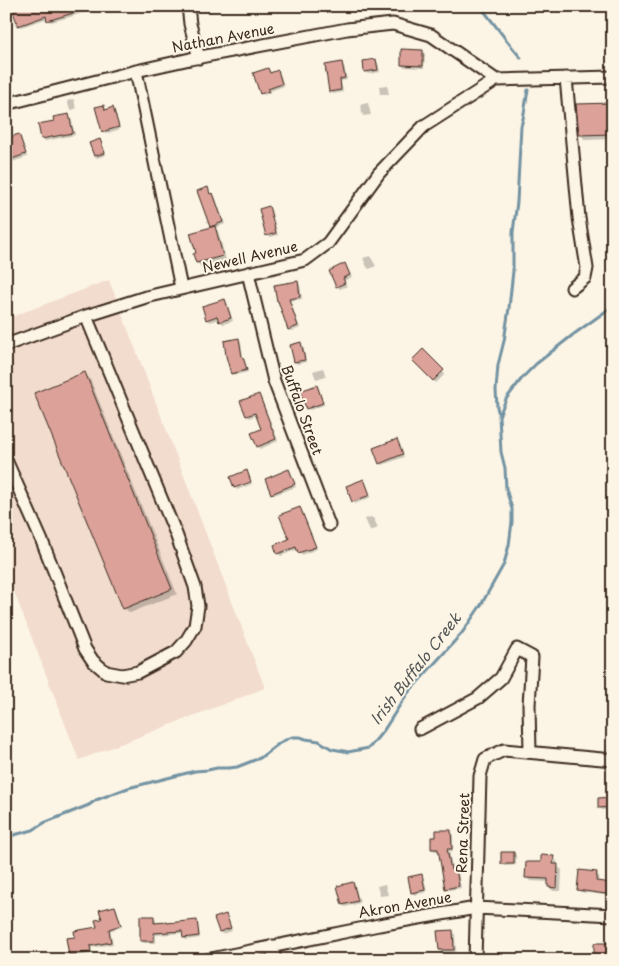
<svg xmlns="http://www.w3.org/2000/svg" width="619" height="966" viewBox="0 0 619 966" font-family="'Playpen Sans',sans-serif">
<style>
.built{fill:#f2dcce}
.shadow{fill:#0003}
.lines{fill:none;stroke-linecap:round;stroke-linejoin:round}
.stream{stroke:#7392a2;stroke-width:3}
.building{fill:#dca29a;stroke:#3b2a1e}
.minor-casing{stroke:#3b2a1e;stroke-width:15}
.minor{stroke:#fcf5e5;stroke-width:11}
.labels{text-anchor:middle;stroke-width:4;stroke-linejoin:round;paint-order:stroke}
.street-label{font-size:14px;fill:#3b2a1e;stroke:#fcf5e5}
.water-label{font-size:15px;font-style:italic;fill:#525555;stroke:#fcf5e5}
</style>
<rect width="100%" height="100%" fill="#fcf5e5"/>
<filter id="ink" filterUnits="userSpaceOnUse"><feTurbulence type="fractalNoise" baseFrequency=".02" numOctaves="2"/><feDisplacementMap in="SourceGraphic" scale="10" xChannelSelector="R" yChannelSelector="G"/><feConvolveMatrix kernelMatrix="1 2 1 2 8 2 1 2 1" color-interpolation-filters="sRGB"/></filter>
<g filter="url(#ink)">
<path class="built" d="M109 280 265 688 79 760 6 571V319Z"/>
<path class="shadow" d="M38 6H103L70 17 51 22 48 18 21 27 19 25Z
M422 51 425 54 424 68 404 67 402 65Z
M376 60 378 63 380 72 368 74 365 71Z
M342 64 344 66 347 80 341 81 343 92 333 94 330 91Z
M268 70 271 74 277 72 280 74 284 86 270 91V93L264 95 261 93Z
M387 85 389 94H380L379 86Z
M74 99 76 109 70 110 67 101Z
M368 103 371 115 363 116 360 104Z
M613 104V139L585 140 580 134Z
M103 106 106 111 113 109 115 111 120 129 105 134 103 131Z
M69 116 71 118 75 135 45 141 43 139 55 122Z
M19 135 21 137 27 157 12 162 10 159Z
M100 141 102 143 106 155 97 158 95 156Z
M208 189 211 194H213L215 196 225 224 215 228 218 231 226 260 201 267 197 263V254L213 228 211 226Z
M268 207 271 210 278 235 270 237 267 235Z
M370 256 376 266 369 269 367 267 363 258Z
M345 265 347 267 352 277 344 281 347 286 340 289 337 286Z
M297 282 300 285 302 299 290 301 300 328 292 331 289 329 280 302Z
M225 300 227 303 233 321 223 324 219 319 210 322 207 319Z
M238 340 241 342 243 359 245 361 248 372 235 375 232 373Z
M301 344 303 346 306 362 297 364 295 362Z
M423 351 445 374 436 383 414 360Z
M323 368 326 376 316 379 313 371Z
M85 374 90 379 177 594 130 613 124 608Z
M316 386 319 389 324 405 310 410 308 408Z
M259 396 261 398 278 441 260 449 258 446 262 429 257 415 249 418 247 416Z
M396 440 399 443 404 457 382 465 380 463Z
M291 473 296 487 274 495 272 493Z
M363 481 366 483 371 497 355 504 353 501Z
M252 483V484L237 490 236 488Z
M300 508 302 510 317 549 302 555 298 549 281 556 279 554 275 545 290 540Z
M371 517 374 519 378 528 371 531 369 528 365 519Z
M613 798V809L602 810 600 808 599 799Z
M451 831 453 834V851H449L453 871 456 870 458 872 461 888 449 890 446 888 439 851H435L432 849Z
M514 853 516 855V865L505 866 503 863Z
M553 857 557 861V866L562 870 561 891H553L549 887V882L530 881 527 878 542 864Z
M596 873 599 876 598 883 613 884V900L611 898V896L581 892 578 890Z
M422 876 424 878 427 892 414 895 412 892Z
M353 883 355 885 360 903 345 907 343 905Z
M385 884 388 895 380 896 377 886Z
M115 907 117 909 122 927 110 931 113 944 91 948 92 954 72 957 70 954 99 928 103 919Z
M226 915 228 918 232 931 222 934 220 932Z
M154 918 156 920V924L196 921 198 923 200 938 186 940 184 938 183 933 156 935V943H144L142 941Z
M453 932 455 934 456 952H451V960H442L440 950Z
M613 944V960H597L596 958Z
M500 954H519L522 957V960H500Z
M390 956 393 960H375V958Z"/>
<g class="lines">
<path class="stream" d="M480 6C494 23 507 42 521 58
M499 415 497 407 496 390 498 365 504 341 509 308 513 271V232L517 202 521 126 523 119 528 90
M6 838 14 835 33 830 44 823 89 805 96 800 128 788 195 771 208 770 217 768H229L237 767 260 758 281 742 292 737H300L306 739 319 741 332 749 344 751 348 752 369 748 384 730 407 694 462 633 481 605 504 564 509 545 512 522V509L506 489 505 468 501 452 499 416 506 399 523 377 536 364 574 334 613 306"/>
</g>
<path class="building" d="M11 6H90V8L47 21 46 16 18 26Z
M401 49 423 50V66L401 65Z
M376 59 378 70 364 72 363 61Z
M342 62 345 78 340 79 341 90 329 92 325 65Z
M268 68 270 73 278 70 282 84 268 89 269 91 260 94 253 73Z
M613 103V134L579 135 576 104Z
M104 105 105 110 113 107 119 127 102 132 95 107Z
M69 114 73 133 41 139 38 124 54 121 53 117Z
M19 134 26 154 9 160 6 150 10 148 7 138Z
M100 139 105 153 94 156 89 143Z
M208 187 210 194 213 193 223 222 210 227 197 191Z
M269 206 276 233 266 236 259 209Z
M215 226 223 256 196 263 193 254 196 253 190 233Z
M345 263 350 275 343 278 345 283 336 287 329 271Z
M298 281 300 297 289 299 298 326 288 330 278 301H277L274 285Z
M225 299 231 318 219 322 217 316 206 320 202 306Z
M239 338 242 357H243L247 370 231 374 226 356 224 341Z
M301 342 305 360 294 362 290 345Z
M423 349 444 370 433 381 412 360Z
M85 372 172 589 123 609 34 393Z
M317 385 323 403 306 409 300 391Z
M259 394 276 439 257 447 251 433 261 429 255 413 246 416 240 401Z
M397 439 403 454 379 464 373 448Z
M289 469 295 484 271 494 265 479Z
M247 470 251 482 234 488 230 477Z
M364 479 370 495 352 502 346 486Z
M300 507 316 547 298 553 296 547 277 554 274 545 289 539 279 515Z
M613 797V807L598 808V798Z
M436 830H451L452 849H447L451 870 456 869 459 886 445 889 438 849H431V837H436Z
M501 852H514V864H501Z
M541 855 554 856 553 864H558L557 888 548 887V879L525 878 526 862H541Z
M579 870 597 872 596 881 613 883V895L577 890Z
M422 874 425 890 411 893 408 877Z
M353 882 358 901 342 905 337 886Z
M115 906 121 925 109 929 111 942 90 946 91 952 69 955 66 938 75 937 74 931 97 927 95 920 102 919 99 910Z
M226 914 231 928 219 932 214 918Z
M140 916H154V923L167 922V923L197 920 199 936 183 938 182 931 154 933V941H140Z
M453 930 454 950H439L437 931Z
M594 943H613V958H594Z"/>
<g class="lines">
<defs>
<path id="minor" d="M188 6 190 24 199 58
M136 71 181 288
M566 78 579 218 587 268 585 278 572 288
M6 104 136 71 190 59 347 29 393 24 431 35 496 80 613 77
M248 273 274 381 329 525
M6 345 86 316 146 297 305 260 328 243 379 173 424 126 496 80
M6 460 42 541 85 649 93 661 106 672 122 675 138 672 176 652 186 641 195 626 198 606 195 587 176 534 86 316
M420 729 478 698 501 678 517 649 532 657 529 705 530 752
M272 946 275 960
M206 960 379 925 476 908 613 915
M475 960 480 776 485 759 504 750 613 760"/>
</defs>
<use href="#minor" class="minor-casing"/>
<use href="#minor" class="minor"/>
</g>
</g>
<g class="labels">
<g class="street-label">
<text transform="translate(223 38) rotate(-11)" y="5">Nathan Avenue</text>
<text transform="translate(250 257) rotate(-13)" y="5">Newell Avenue</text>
<text transform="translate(302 410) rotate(70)" y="5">Buffalo Street</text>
<text transform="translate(463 833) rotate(-88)" y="5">Rena Street</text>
<text transform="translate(405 905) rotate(-10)" y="5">Akron Avenue</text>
</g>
<g class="water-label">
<text transform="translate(416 669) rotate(-52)" y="5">Irish Buffalo Creek</text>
</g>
</g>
<rect width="619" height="966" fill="none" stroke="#fcf5e5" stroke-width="25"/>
<rect x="12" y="12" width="594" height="941" fill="none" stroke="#3b2a1e" stroke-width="2" filter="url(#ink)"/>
</svg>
